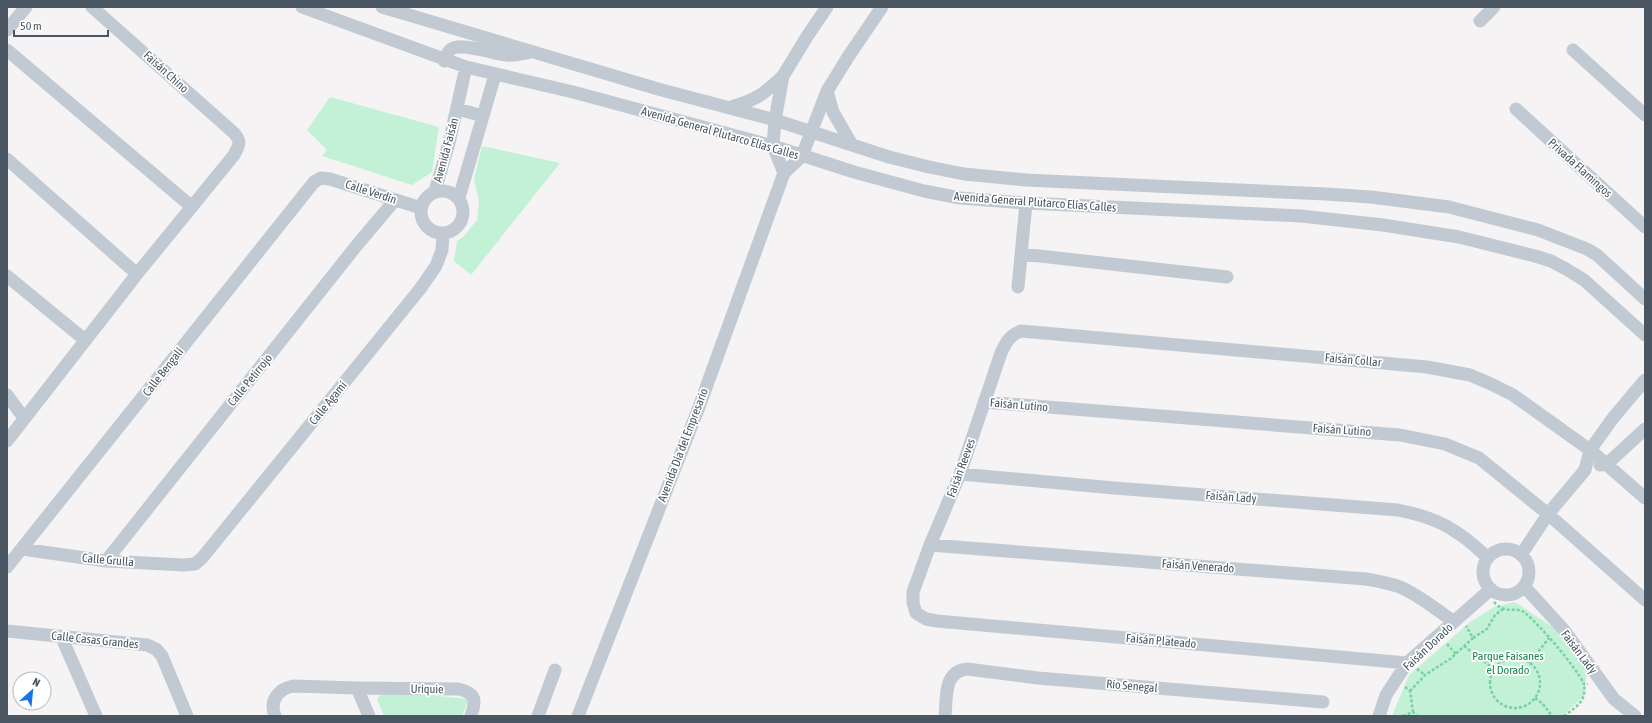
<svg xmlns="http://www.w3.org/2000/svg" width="1652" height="723" viewBox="0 0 1652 723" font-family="'Asap Condensed',sans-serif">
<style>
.green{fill:#c3f1d5}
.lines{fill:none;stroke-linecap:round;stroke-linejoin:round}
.path{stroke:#7ad0a6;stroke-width:2.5;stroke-dasharray:3 2;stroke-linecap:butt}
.minor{stroke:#c1cad2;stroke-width:13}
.labels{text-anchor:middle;stroke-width:3.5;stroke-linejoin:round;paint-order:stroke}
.street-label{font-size:12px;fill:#4a5661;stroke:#fff}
.park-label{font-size:12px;fill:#17864f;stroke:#fff}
</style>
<rect width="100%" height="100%" fill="#f5f3f3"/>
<path class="green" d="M330 97 439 127 432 172 412 185 322 156 327 150 307 130Z
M482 146 560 163 471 275 454 261 457 241 464 236 477 220 479 201 474 179Z
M1515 602 1557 630 1587 670 1584 696 1562 716H1392L1409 675 1470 622 1494 607Z
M385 691 469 699 462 716H384L377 699Z"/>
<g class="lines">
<path class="path" d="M1494 602C1496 604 1499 607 1502 608 1509 612 1518 607 1525 613 1541 626 1575 666 1584 684H1588
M1473 638 1487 629 1495 615 1503 609
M1447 644 1456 654
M1464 646 1494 669
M1490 683a25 25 0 1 1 50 0a25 25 0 1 1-50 0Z
M1529 663 1549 638
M1417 669 1425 675
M1405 687 1410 691 1413 712
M1410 691 1425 675 1450 659 1473 638 1466 626
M1535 698 1542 703 1550 713 1549 716
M1403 716 1413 712 1417 716
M1564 716C1576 707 1587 701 1584 684"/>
<path class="minor" d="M302 7 466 67 573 92 773 146 854 172 924 191 960 198 1026 203 1301 216 1383 225 1459 237 1535 256 1551 261 1566 269 1584 280 1645 335
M382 7 658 89 775 120 889 157 929 167 964 174 1026 180 1326 194 1371 197 1449 207 1538 230 1587 249 1597 255 1645 299
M1480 21 1494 7
M7 30 26 7
M7 50 192 207
M1573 50 1645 115
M444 61C446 57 447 53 450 50 460 41 493 54 506 55 514 56 523 54 531 52
M827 91 833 112 852 145
M731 107C756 100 764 94 783 76
M457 109 483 116
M1516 109 1645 227
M7 159 137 274
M784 173 773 146 775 120 783 76 808 35 827 7
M421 212a21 21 0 1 1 42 0a21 21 0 1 1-42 0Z
M435 191 449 143 466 67
M459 198 495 75
M1022 254 1227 277
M7 276 85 340
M1018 287 1026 203
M7 395 24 418
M984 402 1400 435 1445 444 1479 458 1548 514 1645 600
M7 441 137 274 234 155C239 145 242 142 234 133L92 7
M1600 465 1607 464 1645 429
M960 474 1114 488 1398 510C1418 514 1439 520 1456 532 1468 539 1478 549 1488 558
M930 545 1366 579C1378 581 1389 583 1400 587 1419 595 1437 610 1454 622
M22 549 106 561 184 565 195 564 202 558 420 289 436 266 442 250 443 233
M1483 572a23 23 0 1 1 46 0a23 23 0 1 1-46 0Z
M1521 555 1548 514 1585 470 1590 450 1613 418 1645 380
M106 561 357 245 395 200
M7 567 314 182 321 178 330 179 421 208
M1524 586 1564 630 1614 699 1635 716
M7 631 147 645 156 649 162 656 187 716
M61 636 96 716
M1407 663 937 621 926 619 916 613 913 603V592L930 545 960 474 1001 353C1006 342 1010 335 1021 331L1427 367 1470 375 1491 384 1513 395 1590 450 1645 498
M357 688 369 716
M275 716C269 701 278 689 293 686L357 688 458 689C477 693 476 701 471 716
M538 716 555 670
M578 716 699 407 784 173 802 156 827 91 848 57 882 7
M945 716C947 697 943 672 967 669L1038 678 1323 702
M1379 716 1386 695 1407 663 1491 589"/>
</g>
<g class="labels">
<g class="street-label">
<text transform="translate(166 72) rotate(42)" y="4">Faisán Chino</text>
<text transform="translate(720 133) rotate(16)" y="4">Avenida General Plutarco Elías Calles</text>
<text transform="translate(446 150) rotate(-75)" y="4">Avenida Faisán</text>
<text transform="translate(1580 168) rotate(42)" y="4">Privada Flamingos</text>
<text transform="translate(371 192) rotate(18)" y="4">Calle Verdín</text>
<text transform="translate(1035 202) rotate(4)" y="4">Avenida General Plutarco Elías Calles</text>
<text transform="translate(1353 360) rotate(5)" y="4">Faisán Collar</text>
<text transform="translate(163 372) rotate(-52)" y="4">Calle Bengalí</text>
<text transform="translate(250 380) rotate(-51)" y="4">Calle Petirrojo</text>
<text transform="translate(328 403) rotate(-51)" y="4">Calle Agamí</text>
<text transform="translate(1019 405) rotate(5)" y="4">Faisán Lutino</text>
<text transform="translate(1342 430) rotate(4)" y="4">Faisán Lutino</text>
<text transform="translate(683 445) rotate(-69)" y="4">Avenida Día del Empresario</text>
<text transform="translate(961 468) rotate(-70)" y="4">Faisán Reeves</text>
<text transform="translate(1231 497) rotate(4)" y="4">Faisán Lady</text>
<text transform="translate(108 560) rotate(5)" y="4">Calle Grulla</text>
<text transform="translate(1198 566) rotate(4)" y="4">Faisán Venerado</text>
<text transform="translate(95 640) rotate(6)" y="4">Calle Casas Grandes</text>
<text transform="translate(1161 641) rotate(5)" y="4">Faisán Plateado</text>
<text transform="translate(1428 647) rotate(-43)" y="4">Faisán Dorado</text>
<text transform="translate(1579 652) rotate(53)" y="4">Faisán Lady</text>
<text transform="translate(1132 686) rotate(5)" y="4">Río Senegal</text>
<text transform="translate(427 689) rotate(1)" y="4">Uriquie</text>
</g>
<g class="park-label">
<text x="1508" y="660">Parque Faisanes<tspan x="1508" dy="14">el Dorado</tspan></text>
</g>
</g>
<rect width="1652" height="723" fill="none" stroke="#4a5661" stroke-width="16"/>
<g transform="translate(32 691) rotate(27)"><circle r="19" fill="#ffffff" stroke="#b7bbc0"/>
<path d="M0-3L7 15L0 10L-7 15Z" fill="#1a73e8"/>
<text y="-6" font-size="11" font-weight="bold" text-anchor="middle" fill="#4a5661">N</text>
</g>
<path d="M14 30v6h94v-6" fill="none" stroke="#4a5661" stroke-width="2"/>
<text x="20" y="30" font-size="12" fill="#4a5661" stroke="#ffffff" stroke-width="3" paint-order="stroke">50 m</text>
</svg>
